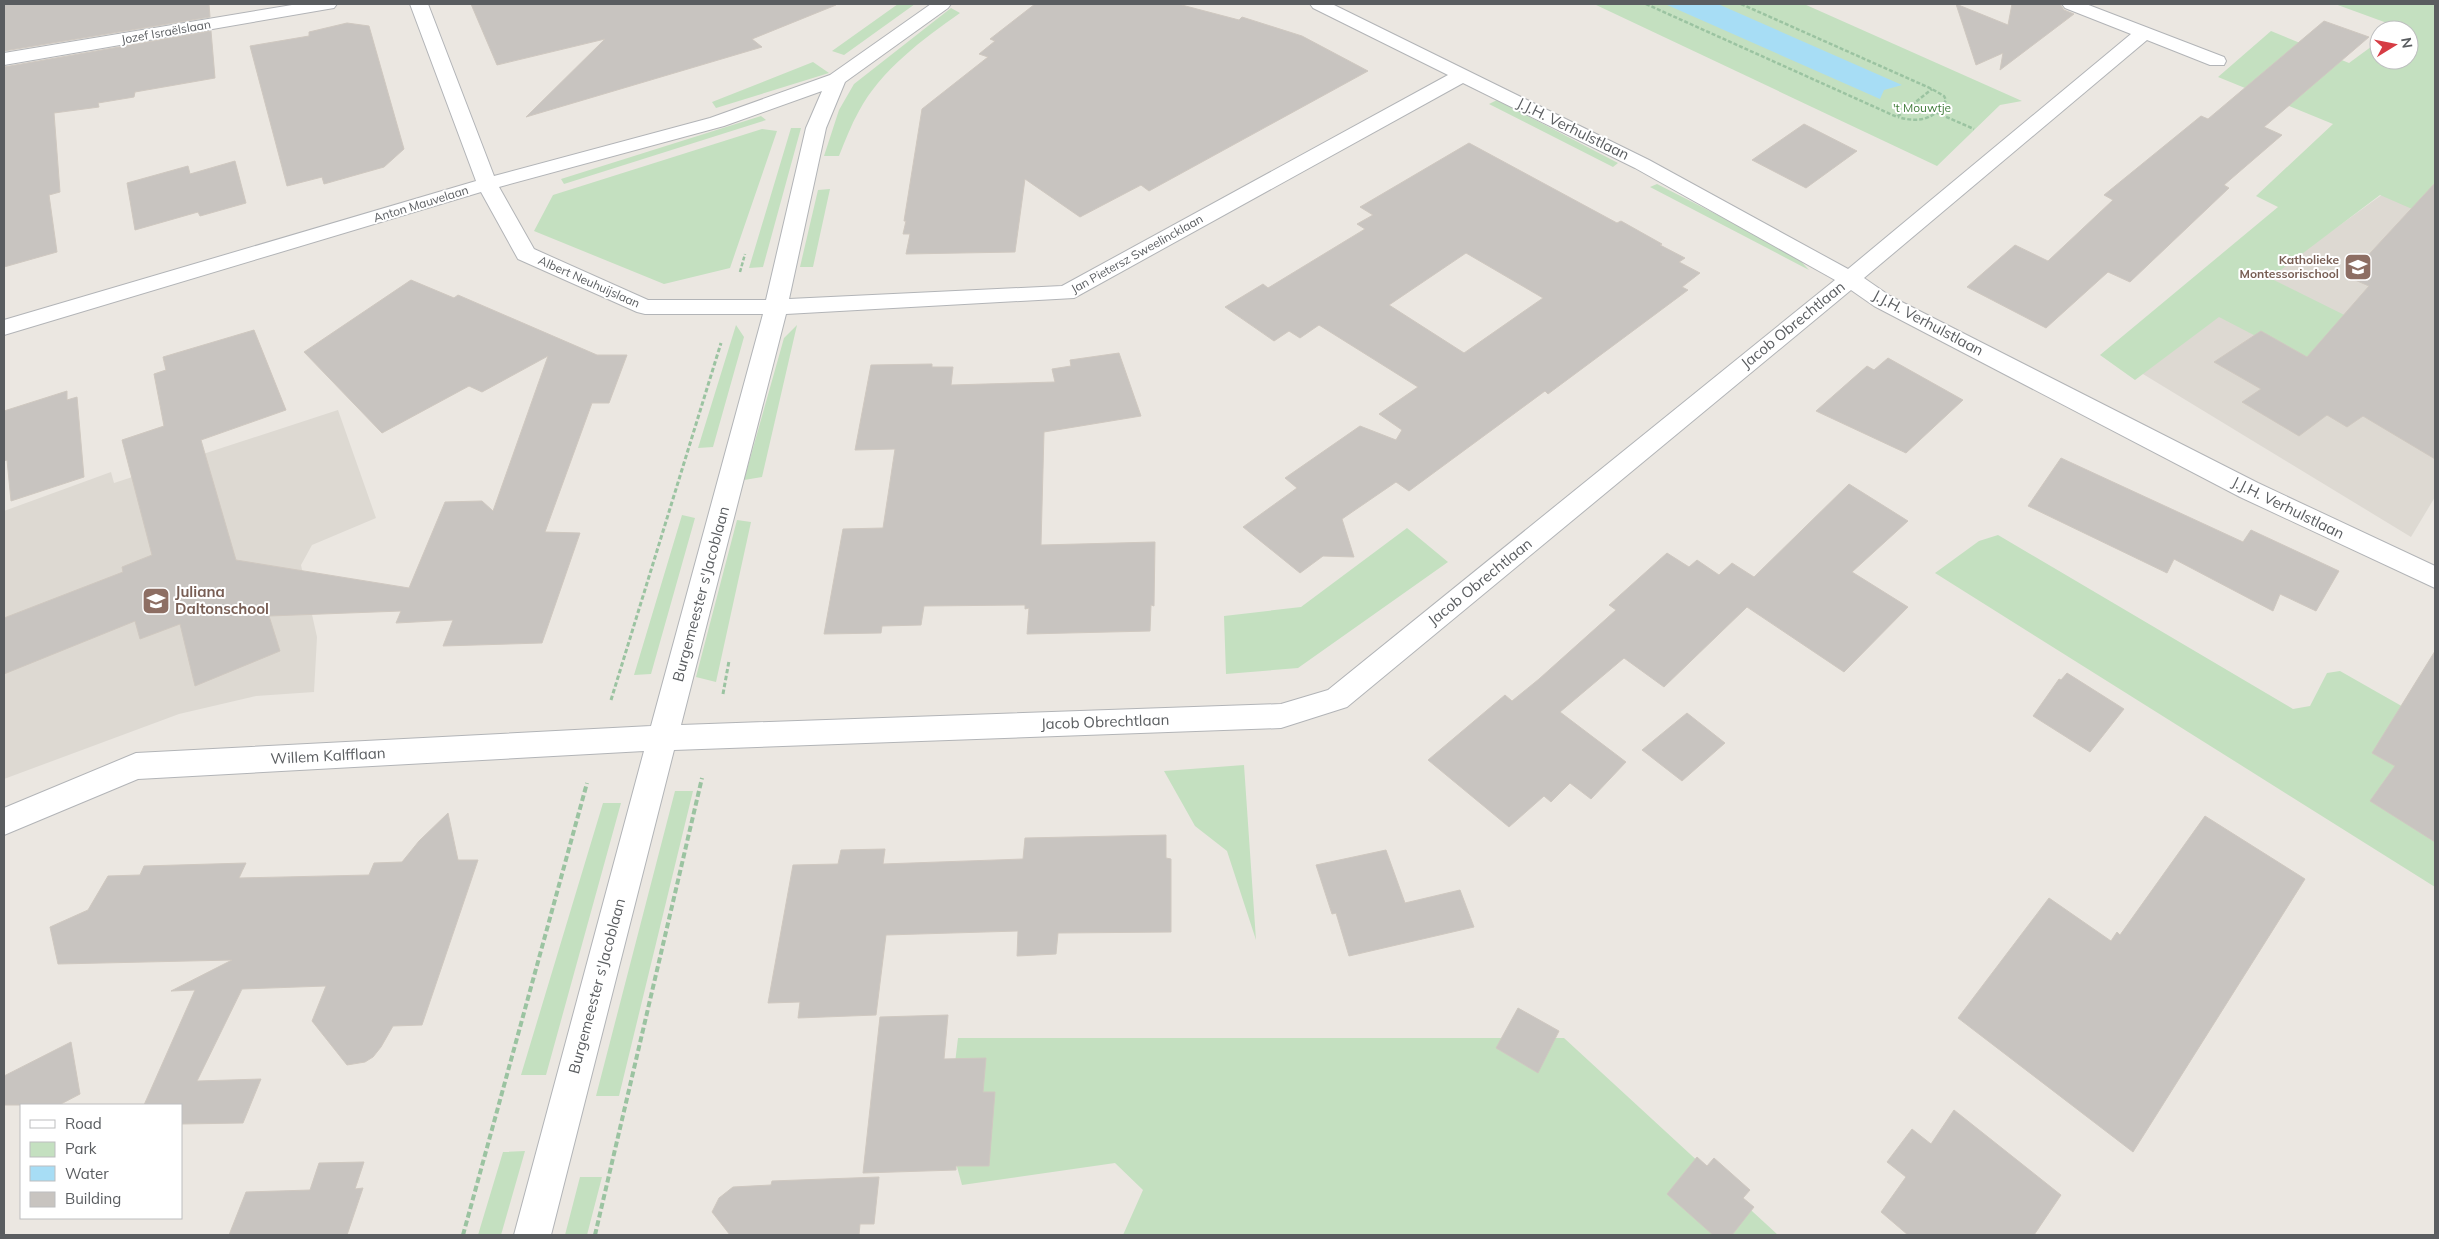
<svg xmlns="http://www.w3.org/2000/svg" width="2439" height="1239" viewBox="0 0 2439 1239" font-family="Mulish,sans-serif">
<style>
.education{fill:#ddd9d2}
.green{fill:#c4e0c0}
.water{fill:#a7ddf5}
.building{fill:#c8c4c0;stroke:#cfc8c0;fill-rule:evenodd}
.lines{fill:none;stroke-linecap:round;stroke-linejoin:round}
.street-casing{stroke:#b2b4b7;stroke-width:2}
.path-far2{stroke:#9bc3a1;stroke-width:2.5;stroke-dasharray:4 2;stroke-linecap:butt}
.path-far1{stroke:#9bc3a1;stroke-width:3;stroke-dasharray:4.5 2.5;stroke-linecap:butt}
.path{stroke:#9bc3a1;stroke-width:4;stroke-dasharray:6 3;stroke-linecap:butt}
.street{fill:#fff;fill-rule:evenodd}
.labels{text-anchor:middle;stroke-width:4;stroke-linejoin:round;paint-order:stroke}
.far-street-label{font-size:12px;fill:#5a5d60;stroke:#fff}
.far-park-label{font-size:12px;fill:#427d3c;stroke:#fff}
.far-education-label{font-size:12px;font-weight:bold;fill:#785e54;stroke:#fff;text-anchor:end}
.street-label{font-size:15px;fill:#5a5d60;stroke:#fff}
.education-label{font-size:15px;font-weight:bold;fill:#785e54;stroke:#fff;text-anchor:start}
</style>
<rect width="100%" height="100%" fill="#ebe7e1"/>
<path class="education" d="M2430 160 2435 163V497L2411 537 2138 371Z
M338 410 376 518 312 545 301 565 317 637 314 692 256 696 179 714 4 779V511L111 472 114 483Z"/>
<path class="green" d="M898 4H915L844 55 832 51Z
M1594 4H1804L2022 101 2000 105 1937 166Z
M2335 4H2435V219L2380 195 2270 278 2435 360V429L2219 317 2135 380 2100 355 2278 207 2256 196 2333 124 2218 77 2271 31 2349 63 2379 41V60H2409V30H2395L2398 27Z
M951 8 960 13C923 39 881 70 859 111 851 125 845 141 839 156H824L839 110 854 84Z
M813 62 829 73 716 108 712 102Z
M1497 100 1618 163 1613 167 1489 104Z
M761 116 766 120 564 184 561 179Z
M791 128H801L763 267 749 268Z
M762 129 777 131 730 268 664 284 534 231 553 195Z
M1657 184 1794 254 1809 270 1650 187Z
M830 189 813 267H800L818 190Z
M736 325 744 337 713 447 698 448Z
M797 325 762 477 744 480 784 338Z
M682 515 695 518 651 674 634 675Z
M737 520 751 522 716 682 696 677Z
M1407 528 1448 562 1298 668 1226 674 1224 616 1301 607Z
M1998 535 2293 709 2310 706 2327 673 2340 671 2435 725V887L1935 573 1979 541Z
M1244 765 1256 940 1227 851 1195 826 1164 771Z
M675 791H693L619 1096H596Z
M603 803H621L546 1075H521Z
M958 1038H1564L1778 1235H1123L1143 1190 1115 1163 962 1185 947 1130Z
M525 1151 501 1235H478L503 1152Z
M580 1177H602L587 1235H565Z"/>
<path class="water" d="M1665 4H1718L1902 85 1884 90 1880 99Z"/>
<path class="building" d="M4 4H209L210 17 4 51Z
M471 4H836V5L752 39 762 47 526 117 605 39 497 65Z
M1035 4H1178L1239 20 1242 17 1302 36 1368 71 1149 191 1141 185 1080 217 1025 179 1015 252 906 254 910 234H903L906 221H904L922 109 988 57 979 54 995 41 990 39Z
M1956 4 2008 25 2012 4H2060L2064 10 2074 14 2000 70 2003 53 1976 65Z
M2324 21 2369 37 2264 127 2282 135 2224 185 2229 188 2130 282 2108 272 2046 328 1967 287 2015 245 2048 261 2113 200 2104 195 2201 116 2208 119Z
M347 23 369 26 404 149 384 167 324 184 322 177 287 186 250 46 309 36V32Z
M211 31 215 78 135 92 134 97 98 103 99 107 54 113 60 192 49 195 57 252 4 267V67Z
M1804 124 1857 151 1806 188 1752 160Z
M1469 143 1617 223 1621 221 1662 244 1660 245 1685 258 1679 262 1700 273 1682 287 1688 290 1548 394 1545 391 1409 491 1396 482 1342 519 1354 557 1323 556 1300 573 1243 527 1297 488 1285 478 1360 426 1396 440 1402 430 1379 414 1418 387 1319 325 1300 338 1289 331 1274 341 1225 307 1263 284 1268 288 1365 229 1357 224 1373 215 1360 207ZM1466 253 1543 298 1464 353 1389 305Z
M235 161 246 203 200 216 198 212 135 230 127 183 188 166 190 174Z
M2435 183V459L2363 416 2347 427 2327 415 2299 436 2242 402 2261 389 2214 362 2261 331 2307 357 2369 286 2348 277Z
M411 280 454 298 458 295 597 355H627L609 403H592L545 532 580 533 542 643 443 646 453 620 396 623 401 611 269 616 280 651 195 686 180 624 140 639 135 621 4 674V618L123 572 122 567 152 555 122 440 164 426 154 374 166 370 163 357 254 330 286 410 201 440 236 560 409 588 445 502 482 501 493 511 548 356 482 392 469 386 382 433 304 352Z
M1119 353 1141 416 1044 432 1041 545 1155 542 1154 606 1151 605 1150 631 1027 634 1029 608 1025 609V605L924 606 921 625 882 626 881 633 824 634 843 529 883 528 895 449 855 450 871 365 932 364V367H953L951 385 1055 382 1052 369 1071 366 1070 360Z
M1888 358 1963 400 1906 453 1816 411 1867 366 1874 370Z
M67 391V400L77 397 84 477 11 501 7 460 4 461V411Z
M2061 458 2243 542 2251 530 2339 571 2316 611 2280 594 2273 611 2174 559 2167 573 2028 506Z
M1849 484 1908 521 1852 572 1908 607 1844 672 1747 607 1664 687 1624 658 1560 712 1626 762 1591 799 1570 783 1551 802 1544 796 1509 827 1428 760 1505 695 1512 701 1539 679 1616 610 1609 605 1667 553 1689 567 1697 560 1719 575 1732 563 1754 577Z
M2435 651V842L2370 801 2395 766 2372 753Z
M2067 673 2124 709 2090 752 2033 716 2059 679 2061 680Z
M1687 713 1725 743 1682 781 1642 750Z
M448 813 458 860H478L422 1025 393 1026 381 1047 373 1057 365 1062 347 1065 312 1021 326 986 242 989 197 1081 261 1079 243 1123 181 1124V1105H144L195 990 171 991 232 960 58 964 50 927 88 910 108 876 140 875 144 866 246 863 239 878 369 875 374 863 402 862 419 841Z
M2205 816 2305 879 2133 1152 1958 1018 2049 898 2111 941 2117 932 2120 935Z
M1166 835V858L1171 859V932L1058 933 1056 954 1017 956 1018 931 886 935 876 1015 798 1018 800 1002 768 1003 793 865 838 864 841 850 885 849 883 864 1023 859 1025 838Z
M1386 850 1405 903 1460 890 1474 927 1349 956 1336 913 1332 914 1316 865Z
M1518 1008 1559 1031 1538 1073 1496 1048Z
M948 1015 944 1059 986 1058 983 1092H995L989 1166H956V1170L863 1173 880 1017Z
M71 1042 80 1094 59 1105H4V1076Z
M1954 1110 2061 1195 2034 1235H1908L1881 1212 1906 1177 1887 1162 1912 1129 1931 1144Z
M1697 1157 1707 1166 1714 1158 1750 1190 1743 1198 1754 1207 1732 1235H1713L1667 1194Z
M364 1162 355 1189 363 1188 347 1235H229L246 1192 310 1190 319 1163Z
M879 1177 874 1224H860L859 1235H730L712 1212 719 1198 733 1187 771 1185 772 1181Z"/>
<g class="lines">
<defs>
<path id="street" d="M298 4H337L334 8 328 9 4 65V53Z
M410 4H428L494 176 710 118 830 75 931 4H951L948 8 845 82 826 128 789 299 1062 286 1448 75 1313 8 1310 4H1332L1649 160 1848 269 2131 34 2065 8 2062 4H2086L2224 57 2226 61 2224 65H2210L2147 40 1864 278 1890 296 2258 483 2435 566V588L2240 497 1874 306 1851 290 1347 707 1281 728 674 750 551 1235H514L644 751 138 779 4 835V808L136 753 651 726 763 314H645L637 312 518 259 481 192 4 335V320L476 181ZM1463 83 1635 168 1835 280 1328 690 1281 704 681 725 786 314 1074 298ZM822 91 806 128 766 300H648L534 249 499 187 724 126Z"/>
</defs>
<use href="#street" class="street-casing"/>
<path class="path-far2" d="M1646 4 1897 117 1932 89
M1741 4 1932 89 1944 96 1946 100C1935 120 1918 123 1898 117
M1935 112 1974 129
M740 272 745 254"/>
<path class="path-far1" d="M723 694 729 661
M611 700 721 343"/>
<path class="path" d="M463 1235 587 783
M595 1235 702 778"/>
<use href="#street" class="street"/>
</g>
<defs>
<symbol id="school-square" viewBox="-11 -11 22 22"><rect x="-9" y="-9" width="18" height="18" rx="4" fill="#8d6e63" stroke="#fff"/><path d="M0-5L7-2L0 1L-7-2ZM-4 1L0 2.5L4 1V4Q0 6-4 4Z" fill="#fff"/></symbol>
</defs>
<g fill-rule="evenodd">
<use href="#school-square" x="2342" y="251" width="32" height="32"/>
<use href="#school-square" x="140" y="585" width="32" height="32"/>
</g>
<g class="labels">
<g class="far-street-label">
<text transform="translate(166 32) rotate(-10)" y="4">Jozef Israëlslaan</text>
<text transform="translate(421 204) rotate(-17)" y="4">Anton Mauvelaan</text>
<text transform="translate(1137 254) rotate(-29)" y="4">Jan Pietersz Sweelincklaan</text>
<text transform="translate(589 282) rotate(24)" y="4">Albert Neuhuijslaan</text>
</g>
<g class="far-park-label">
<text x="1922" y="112">'t Mouwtje</text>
</g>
<g class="far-education-label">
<text x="2339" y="264">Katholieke<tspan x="2339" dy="14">Montessorischool</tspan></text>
</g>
<g class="street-label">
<text transform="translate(1573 129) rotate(26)" y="5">J.J.H. Verhulstlaan</text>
<text transform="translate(1928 323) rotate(28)" y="5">J.J.H. Verhulstlaan</text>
<text transform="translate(1793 325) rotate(-39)" y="5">Jacob Obrechtlaan</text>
<text transform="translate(2288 508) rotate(26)" y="5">J.J.H. Verhulstlaan</text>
<text transform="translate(1480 582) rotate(-39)" y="5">Jacob Obrechtlaan</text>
<text transform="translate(701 594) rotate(-75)" y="5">Burgemeester s'Jacoblaan</text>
<text transform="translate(1105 722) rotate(-2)" y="5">Jacob Obrechtlaan</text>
<text transform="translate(328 756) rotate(-3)" y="5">Willem Kalfflaan</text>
<text transform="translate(597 986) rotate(-75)" y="5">Burgemeester s'Jacoblaan</text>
</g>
<g class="education-label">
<text x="175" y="597">Juliana<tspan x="175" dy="17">Daltonschool</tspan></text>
</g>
</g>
<rect width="2439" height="1239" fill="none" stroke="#5a5d60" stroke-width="10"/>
<rect x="20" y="1104" width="162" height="115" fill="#ffffff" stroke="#bdbebf"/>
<rect x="30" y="1120" width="25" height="8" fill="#ffffff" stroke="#bdbebf"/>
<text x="65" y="1129" font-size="15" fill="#5a5d60">Road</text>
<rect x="30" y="1142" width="25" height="15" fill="#c4e0c0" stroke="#bdbebf"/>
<text x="65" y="1154" font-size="15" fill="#5a5d60">Park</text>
<rect x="30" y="1166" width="25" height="15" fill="#a7ddf5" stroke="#bdbebf"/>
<text x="65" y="1179" font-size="15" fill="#5a5d60">Water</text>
<rect x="30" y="1192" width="25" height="15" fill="#c8c4c0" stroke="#bdbebf"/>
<text x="65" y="1204" font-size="15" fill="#5a5d60">Building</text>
<g transform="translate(2394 45) rotate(80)"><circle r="24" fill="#ffffff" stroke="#bdbebf"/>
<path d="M0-4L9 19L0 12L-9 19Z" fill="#d63c44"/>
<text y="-8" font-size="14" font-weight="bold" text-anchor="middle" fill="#5a5d60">N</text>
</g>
</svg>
